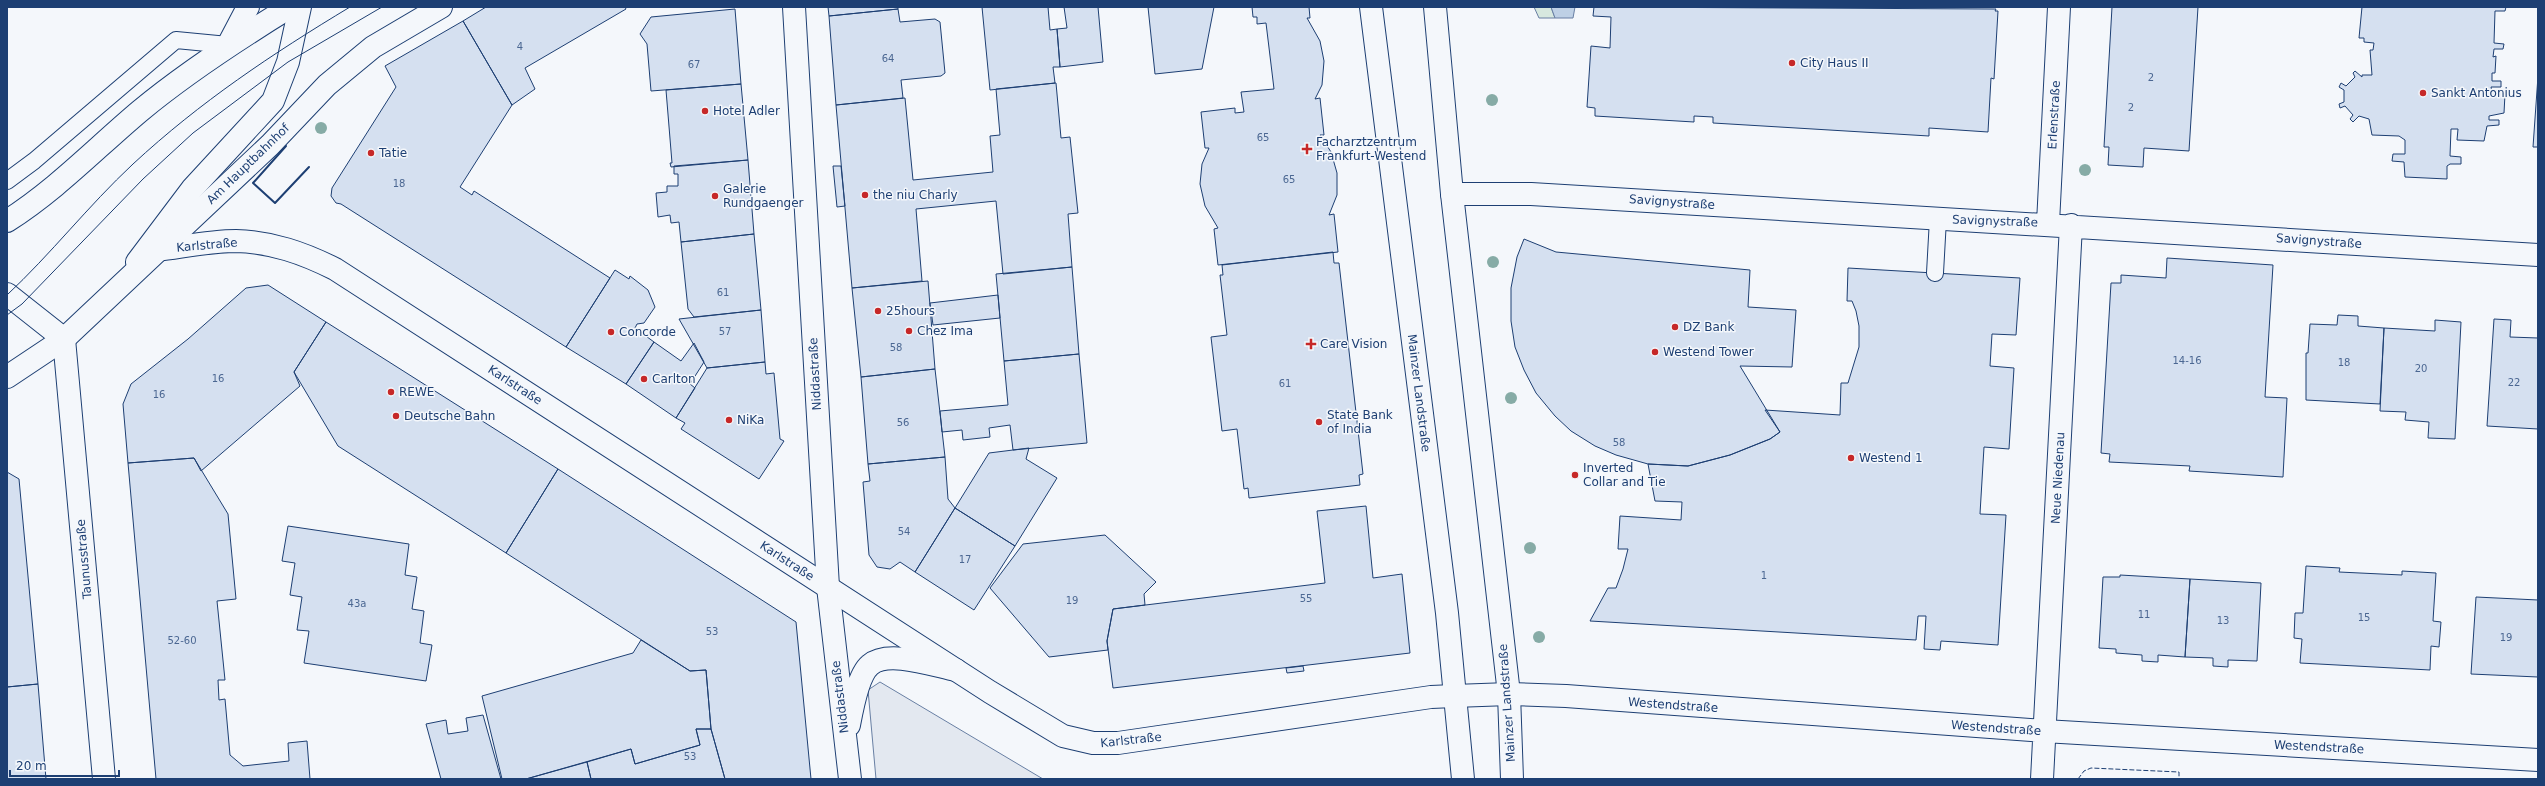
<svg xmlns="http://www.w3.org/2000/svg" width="2545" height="786" viewBox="0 0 2545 786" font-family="'DejaVu Sans',sans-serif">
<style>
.green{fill:#d7e8df;stroke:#687fa3}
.parking{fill:#e3e8f0;stroke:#687fa3}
.water{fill:#bed0e5;stroke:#687fa3}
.building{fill:#d5e0f0;stroke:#1d3f73}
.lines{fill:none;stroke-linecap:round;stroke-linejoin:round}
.lane-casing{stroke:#1d3f73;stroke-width:18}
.street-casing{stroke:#1d3f73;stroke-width:24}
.secondary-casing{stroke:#1d3f73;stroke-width:24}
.primary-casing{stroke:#1d3f73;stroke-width:24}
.lane{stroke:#f4f7fb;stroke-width:16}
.street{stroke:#f4f7fb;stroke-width:22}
.secondary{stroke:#f4f7fb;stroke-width:22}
.primary{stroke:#f4f7fb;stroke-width:22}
.tram{stroke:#1d3f73;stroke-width:1}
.fence{stroke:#1d3f73;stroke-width:1;stroke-dasharray:5 2;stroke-linecap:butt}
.wall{stroke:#1d3f73;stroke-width:2}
.tree{fill:#86aba6}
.poi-dot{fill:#c62828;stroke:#f4f7fb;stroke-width:1.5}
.labels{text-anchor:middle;stroke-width:3;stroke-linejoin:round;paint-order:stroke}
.number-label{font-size:10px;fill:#4b6792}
.poi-label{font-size:12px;fill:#1d3f73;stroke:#f4f7fb;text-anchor:start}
.street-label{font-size:12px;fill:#1d3f73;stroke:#f4f7fb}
</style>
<rect width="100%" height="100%" fill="#f4f7fb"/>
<path class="green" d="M1534 7H1551L1555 18H1539Z"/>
<path class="parking" d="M880 682 1043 779H876L868 690Z"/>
<path class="water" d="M1551 7H1575L1573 18H1555Z"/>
<path class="building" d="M486 7H625L626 9 525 68 535 89 512 105 463 21Z
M828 7H898V9L829 16Z
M982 7H1048L1050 30 1057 29 1060 67H1053L1055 83 990 90Z
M1064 7H1098L1103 62 1060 67 1057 29 1067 28Z
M1148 7H1214L1202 69 1155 74Z
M1252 7H1309L1310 18H1307L1320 41 1324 61 1322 85 1315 99 1320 98 1324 135H1320L1331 152 1337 173V195L1329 215 1334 214 1338 252 1218 265 1214 229 1218 228 1205 206 1200 184 1202 164 1209 148H1205L1201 112 1235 108V113L1244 112 1241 92 1274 89 1266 23 1257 24V17H1253Z
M1594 7 1996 9 1995 11H1998L1994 79 1991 78 1988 132 1929 128V136L1713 123V117L1694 116V122L1595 116V108L1587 107 1591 46 1610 48 1611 17 1593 16Z
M2112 7H2198L2189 151 2144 148 2143 167 2108 165 2109 147H2104Z
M2362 7H2506L2505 11H2495L2494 43 2504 44 2503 49H2494L2493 57 2496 56 2495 73H2492V81H2501V87H2491L2492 91H2501L2505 94 2504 113 2489 116V120H2499V125L2487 126 2484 141 2457 140 2458 129H2451L2450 156 2461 157V164H2450L2447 166V179L2405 177 2404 162 2392 161 2393 154H2405V140L2399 136 2372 135 2369 119 2359 116 2353 122 2350 119 2353 115 2345 106 2340 108 2339 104 2344 102V90L2339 87 2341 83 2346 86 2355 77 2353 73 2355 71 2362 77V75H2372L2370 50H2373L2374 43 2364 42V38H2359Z
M735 9 741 84 651 91 647 44 640 34 651 17Z
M898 9 900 22 935 19 940 22 945 73 941 76 901 80 903 98 836 105 829 16Z
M463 21 512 105 460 187 472 195 474 191 610 278 566 347 341 204 336 203 331 196 332 188 396 87 385 66Z
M2538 76V147H2533Z
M1056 83 1061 138 1070 137 1078 213 1068 214 1072 267 1003 274 996 201 916 209 922 281 852 288 836 105 905 98 913 180 993 172 990 136 1000 135 996 89Z
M741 84 748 160 671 167 670 163H672L666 90Z
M748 160 754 234 681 242 679 222 671 223 670 215 658 217 656 193 667 192V186H678V174H674V166Z
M833 166H841L845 206 837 207Z
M754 234 761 310 694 317 688 309 681 242Z
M1524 239 1556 252 1750 270 1748 307 1796 310 1792 367 1740 366 1780 432 1770 439 1730 455 1688 466 1648 464 1616 455 1595 446 1571 431 1555 416 1536 393 1524 370 1515 347 1511 321V288L1517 257Z
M1333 252 1334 263H1339L1363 474 1359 475 1360 485 1249 498 1248 488 1244 489 1237 429 1222 431 1211 337 1227 335 1220 275H1223L1222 265Z
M2167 258 2273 265 2265 397 2287 398 2283 477 2189 471 2190 466 2109 462 2110 454 2101 453 2111 283H2121V275L2166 278Z
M1072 267 1079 354 1004 361 996 274Z
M1848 268 2020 278 2016 335 1992 334 1990 366 2014 368 2009 449 1984 447 1980 514 2006 515 1998 645 1941 641 1940 650 1924 649 1926 616H1918L1916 640 1590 621 1608 588H1616L1623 569 1628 549H1618L1620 516 1681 520 1682 502 1655 501 1648 464 1688 466 1730 455 1770 439 1780 432 1765 410 1840 415 1841 383H1848L1859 347V326L1856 311 1852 301H1847Z
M615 270 629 279 630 276 648 290 655 307 644 323 637 324 635 328 654 342 626 384 566 347Z
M928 281 935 369 861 377 852 288Z
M268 285 326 322 294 372 300 386 201 471 194 458 128 463 123 404 131 384 188 339 246 288Z
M998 295 1000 318 933 325 930 303Z
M761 310 765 362 707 368 679 319Z
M2338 315 2358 316V326L2384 328 2380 404 2306 400V353H2308L2310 324 2337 325Z
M2494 319 2511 320 2510 337 2538 338V429L2487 426Z
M2435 320 2461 322 2455 439 2428 438 2429 422 2405 420 2406 412 2380 411 2384 328 2435 331Z
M326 322 558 469 506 553 338 446 294 372Z
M654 342 681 361 694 343 704 362 690 384 695 388 676 418 626 384Z
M1079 354 1087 443 1013 450 1010 425 989 428 990 437 963 440 962 430 942 432 940 411 1008 405 1004 361Z
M765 362 766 374 774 373 780 439 784 441 759 479 681 429 685 423 676 418 707 368Z
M935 369 945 457 868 464 861 377Z
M1029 448 1026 459 1057 478 1015 546 955 508 989 453Z
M945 457 948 499 955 508 915 572 900 562 890 569 877 567 869 555 863 482 870 481 868 464Z
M194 458 228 514 236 599 217 601 225 680H218L219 700 225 699 230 755 243 766 289 761 288 743 307 741 310 779H156L128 463Z
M558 469 796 622 811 779H725L711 729 706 670 690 671 506 553Z
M7 472 19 479 38 684 7 687Z
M1366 506 1373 578 1402 574 1410 653 1113 688 1107 641 1113 609 1325 583 1317 511Z
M955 508 1015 546 974 610 915 572Z
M288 526 409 544 405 575 417 577 412 609 424 611 420 643 432 645 426 681 304 663 309 631 297 630 302 597 290 595 295 563 282 561Z
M1105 535 1156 582 1144 594 1145 605 1113 609 1107 641 1108 650 1049 657 990 588 1023 544Z
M2306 566 2340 568 2339 572 2402 575V571L2436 573 2433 621 2441 622 2439 647 2431 646 2430 670 2300 663 2302 639 2294 638 2295 613H2303Z
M2120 575 2190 579 2185 657 2158 655V662L2142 661V655L2116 653V649L2099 648 2103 577H2120Z
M2190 579 2261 583 2257 661 2228 660V667L2213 666V658L2185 657Z
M2476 597 2538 600V677L2471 674Z
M641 640 690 671 706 670 711 729H696L700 745 635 764 631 749 526 779H502L482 696 633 653Z
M1303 666 1304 671 1287 673 1286 668Z
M38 684 46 779H7V687Z
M483 715 501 779H441L426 724 446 720 448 734 468 731 466 718Z
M696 729H711L725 779H591L587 762 631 749 635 764 700 745Z
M587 762 591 779H526Z"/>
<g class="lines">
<defs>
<path id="lane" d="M7 181 34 161 176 40 228 45
M1935 273 1938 219"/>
<path id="street" d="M794 7 828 587 850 779
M228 45 248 7
M1452 194H1531L2538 255
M2048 223 2059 7
M137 262 192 189 273 101 288 62 300 7
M1454 696 1509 694 1566 696 2044 731 2538 760
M849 725C852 709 858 675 870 665 888 649 935 666 956 670
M2042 779 2071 225"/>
<path id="secondary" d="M157 250C182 247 210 241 236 241 272 242 303 253 335 269L990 692 1063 736 1093 743H1118L1431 697 1454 696
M7 294 64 339 104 779"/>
<path id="primary" d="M1371 7 1447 613 1463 779
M1435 7 1452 194 1509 694 1512 779
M7 221C56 190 96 148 140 111 187 72 238 39 290 7
M7 377 64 339 270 145 327 85 373 47 441 7"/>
</defs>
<use href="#lane" class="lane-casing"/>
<use href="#street" class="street-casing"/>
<use href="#secondary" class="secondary-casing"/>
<use href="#primary" class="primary-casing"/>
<use href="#lane" class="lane"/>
<use href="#street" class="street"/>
<use href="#secondary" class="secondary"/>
<use href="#primary" class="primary"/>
<path class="tram" d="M7 295C51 254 88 206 133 164 200 102 272 54 350 7
M7 315 22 304 143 179 193 133 288 62 382 7"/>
<path class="fence" d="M2078 779 2084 771 2091 768 2179 772V779"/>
<path class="wall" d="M286 146 253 183 275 203 309 167"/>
</g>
<g class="tree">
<circle cx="1492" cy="100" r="6"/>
<circle cx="321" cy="128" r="6"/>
<circle cx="2085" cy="170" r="6"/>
<circle cx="1493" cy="262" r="6"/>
<circle cx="1511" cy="398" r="6"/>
<circle cx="1530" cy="548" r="6"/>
<circle cx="1539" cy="637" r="6"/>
</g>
<g class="poi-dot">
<circle cx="1792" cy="63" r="4"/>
<circle cx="2423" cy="93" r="4"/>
<circle cx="705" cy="111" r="4"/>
<path d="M1305 143h4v4h4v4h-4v4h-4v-4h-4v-4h4z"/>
<circle cx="371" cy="153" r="4"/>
<circle cx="865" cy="195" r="4"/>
<circle cx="715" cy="196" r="4"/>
<circle cx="878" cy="311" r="4"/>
<circle cx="1675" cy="327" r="4"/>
<circle cx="909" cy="331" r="4"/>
<circle cx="611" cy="332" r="4"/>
<path d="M1309 338h4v4h4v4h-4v4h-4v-4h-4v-4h4z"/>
<circle cx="1655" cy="352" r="4"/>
<circle cx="644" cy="379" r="4"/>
<circle cx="391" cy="392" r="4"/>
<circle cx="396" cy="416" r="4"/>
<circle cx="729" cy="420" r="4"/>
<circle cx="1319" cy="422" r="4"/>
<circle cx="1851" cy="458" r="4"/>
<circle cx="1575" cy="475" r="4"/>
</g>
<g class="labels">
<g class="number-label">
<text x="520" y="50">4</text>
<text x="888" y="62">64</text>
<text x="694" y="68">67</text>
<text x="2151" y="81">2</text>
<text x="2131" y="111">2</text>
<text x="1263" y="141">65</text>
<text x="1289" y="183">65</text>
<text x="399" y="187">18</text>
<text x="723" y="296">61</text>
<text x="725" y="335">57</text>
<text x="896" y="351">58</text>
<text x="2187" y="364">14-16</text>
<text x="2344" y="366">18</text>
<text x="2421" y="372">20</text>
<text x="218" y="382">16</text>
<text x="2514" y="386">22</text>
<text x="1285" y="387">61</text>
<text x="159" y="398">16</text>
<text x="903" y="426">56</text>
<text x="1619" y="446">58</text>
<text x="904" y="535">54</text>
<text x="965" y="563">17</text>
<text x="1764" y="579">1</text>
<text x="1306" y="602">55</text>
<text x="1072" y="604">19</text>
<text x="357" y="607">43a</text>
<text x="2144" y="618">11</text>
<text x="2364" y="621">15</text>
<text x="2223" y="624">13</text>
<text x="712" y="635">53</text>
<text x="2506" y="641">19</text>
<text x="182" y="644">52-60</text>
<text x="690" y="760">53</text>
</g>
<g class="poi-label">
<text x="1800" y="67">City Haus II</text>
<text x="2431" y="97">Sankt Antonius</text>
<text x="713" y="115">Hotel Adler</text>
<text x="1316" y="146">Facharztzentrum<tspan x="1316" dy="14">Frankfurt-Westend</tspan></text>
<text x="379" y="157">Tatie</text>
<text x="723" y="193">Galerie<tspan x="723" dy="14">Rundgaenger</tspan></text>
<text x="873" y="199">the niu Charly</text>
<text x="886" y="315">25hours</text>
<text x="1683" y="331">DZ Bank</text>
<text x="917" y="335">Chez Ima</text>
<text x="619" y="336">Concorde</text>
<text x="1320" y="348">Care Vision</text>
<text x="1663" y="356">Westend Tower</text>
<text x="652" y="383">Carlton</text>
<text x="399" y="396">REWE</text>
<text x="1327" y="419">State Bank<tspan x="1327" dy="14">of India</tspan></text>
<text x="404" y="420">Deutsche Bahn</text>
<text x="737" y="424">NiKa</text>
<text x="1859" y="462">Westend 1</text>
<text x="1583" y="472">Inverted<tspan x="1583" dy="14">Collar and Tie</tspan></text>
</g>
<g class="street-label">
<text transform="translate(2054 115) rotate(-87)" y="4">Erlenstraße</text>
<text transform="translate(248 164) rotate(-44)" y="4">Am Hauptbahnhof</text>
<text transform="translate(1672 202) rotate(4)" y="4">Savignystraße</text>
<text transform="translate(1995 221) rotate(2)" y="4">Savignystraße</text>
<text transform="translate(2319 241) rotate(4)" y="4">Savignystraße</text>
<text transform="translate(207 245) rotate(-5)" y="4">Karlstraße</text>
<text transform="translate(815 374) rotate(-93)" y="4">Niddastraße</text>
<text transform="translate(515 385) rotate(33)" y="4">Karlstraße</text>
<text transform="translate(1419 393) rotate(83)" y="4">Mainzer Landstraße</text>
<text transform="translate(2058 478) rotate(-87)" y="4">Neue Niedenau</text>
<text transform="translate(84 559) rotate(-95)" y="4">Taunusstraße</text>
<text transform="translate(787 561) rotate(33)" y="4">Karlstraße</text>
<text transform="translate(840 697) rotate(-97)" y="4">Niddastraße</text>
<text transform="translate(1507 703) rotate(-94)" y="4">Mainzer Landstraße</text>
<text transform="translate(1673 705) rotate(4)" y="4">Westendstraße</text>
<text transform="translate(1996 728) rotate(4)" y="4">Westendstraße</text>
<text transform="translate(1131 740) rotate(-6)" y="4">Karlstraße</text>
<text transform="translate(2319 747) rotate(3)" y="4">Westendstraße</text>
</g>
</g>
<rect width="2545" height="786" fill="none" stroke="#1d3f73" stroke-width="16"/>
<path d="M10 770v6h109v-6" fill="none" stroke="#1d3f73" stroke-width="2"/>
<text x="16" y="770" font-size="12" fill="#1d3f73" stroke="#f4f7fb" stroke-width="3" paint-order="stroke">20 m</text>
</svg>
